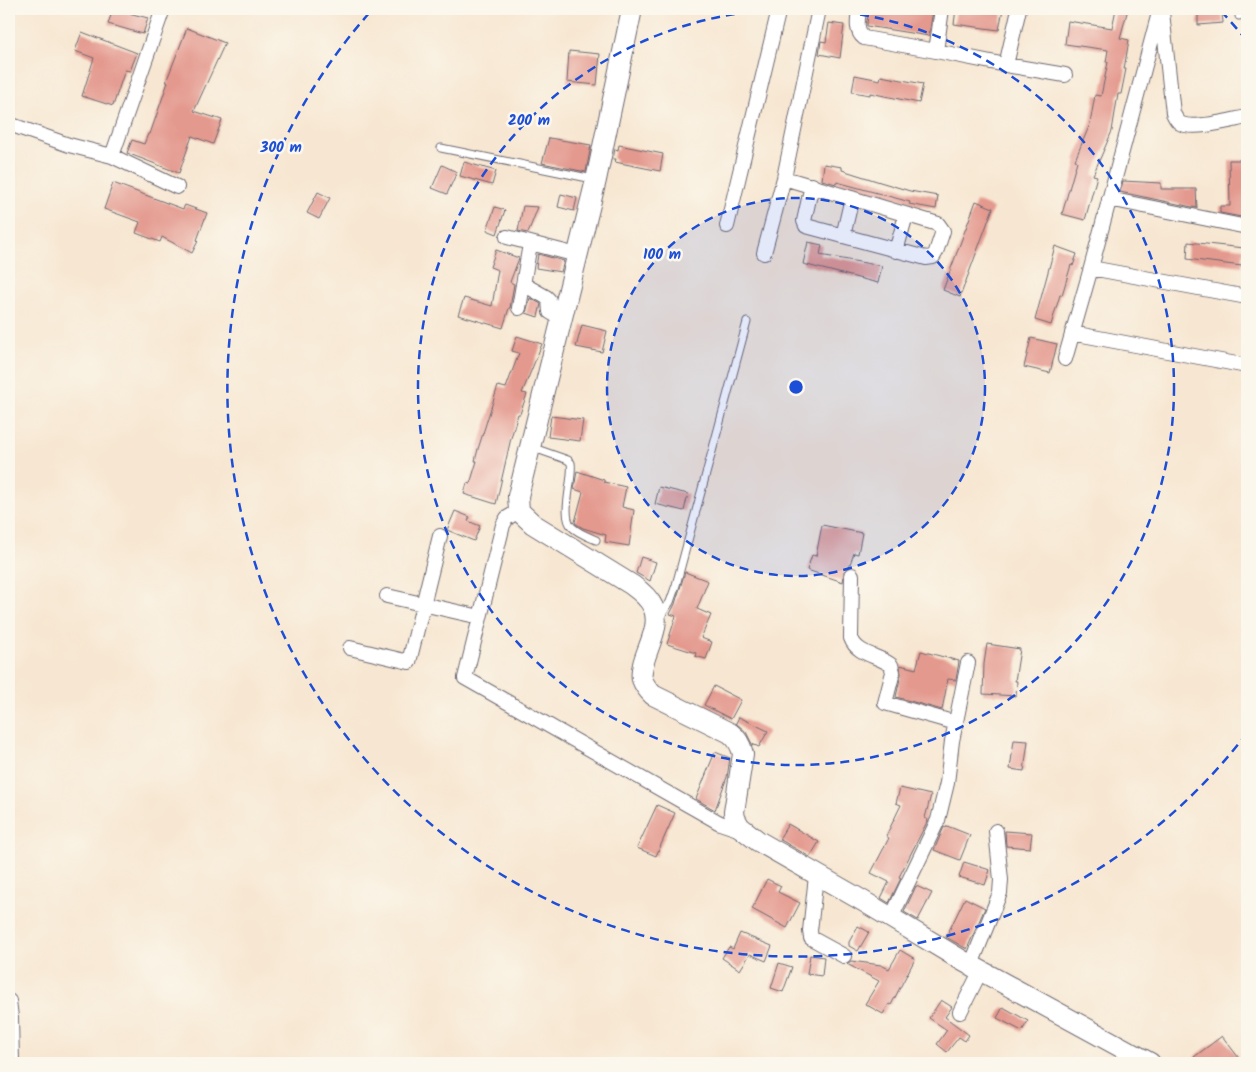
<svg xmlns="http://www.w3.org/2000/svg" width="1256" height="1072" viewBox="0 0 1256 1072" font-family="Kalam,sans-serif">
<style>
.building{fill:#e4998e}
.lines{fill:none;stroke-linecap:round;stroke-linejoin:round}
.lane-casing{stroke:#6d6770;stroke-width:9}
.street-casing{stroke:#6d6770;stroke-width:16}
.secondary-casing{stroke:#6d6770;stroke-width:22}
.lane{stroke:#fff;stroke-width:7}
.street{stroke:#fff;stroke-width:14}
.secondary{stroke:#fff;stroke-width:20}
.ring{fill:none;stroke:#1d4ed8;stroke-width:2.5;stroke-dasharray:9 6}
.centre{fill:#1d4ed8;stroke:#fbf7ec;stroke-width:2.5}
.ring-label{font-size:15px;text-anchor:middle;font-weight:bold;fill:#1d4ed8;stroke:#fbf7ec;stroke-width:5;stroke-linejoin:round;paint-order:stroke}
</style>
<rect width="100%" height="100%" fill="#fbf7ec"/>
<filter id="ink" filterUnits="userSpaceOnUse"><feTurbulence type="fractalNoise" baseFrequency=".02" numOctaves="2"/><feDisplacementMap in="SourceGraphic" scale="10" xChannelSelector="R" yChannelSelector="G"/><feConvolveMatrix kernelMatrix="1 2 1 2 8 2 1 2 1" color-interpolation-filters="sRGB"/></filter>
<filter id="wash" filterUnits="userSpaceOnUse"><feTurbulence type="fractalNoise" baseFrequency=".0096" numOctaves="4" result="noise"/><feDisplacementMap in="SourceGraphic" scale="20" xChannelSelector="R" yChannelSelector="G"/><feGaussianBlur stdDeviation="1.12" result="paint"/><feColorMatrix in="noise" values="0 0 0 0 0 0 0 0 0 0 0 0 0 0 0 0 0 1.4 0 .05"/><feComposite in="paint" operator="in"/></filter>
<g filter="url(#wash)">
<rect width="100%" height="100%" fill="#f7e7d2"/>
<g id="blocks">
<path class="building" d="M113 9 148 18 143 34 108 24Z
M868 9 933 10 929 36 867 26Z
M956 9H1003L999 30 954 24Z
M1116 9H1128L1120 38 1129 40 1124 69H1126L1121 94H1118L1112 131 1093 175 1097 176 1085 220 1062 214 1077 161 1075 160 1090 124 1095 95 1101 96 1108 62H1106L1108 50 1065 44 1068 21 1112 28Z
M1198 9H1222L1223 23 1198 25Z
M829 23 844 25 840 58 819 54 821 41 826 42Z
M187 28 225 43 194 111 222 120 213 144 192 136 179 173 127 153 132 140 144 144 148 134H150L168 82H166Z
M82 32 137 53 130 71 125 70 113 106 82 96 94 58 75 51Z
M569 51 600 54 597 85 567 82Z
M855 75 880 80 881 76 923 84 919 103 870 93V95L852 92Z
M549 138 591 145 586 172 542 163Z
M619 145 663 154 660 171 615 162 616 159H613L615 149 618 150Z
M1229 160H1247V218L1220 213V206H1230Z
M464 162 496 171 492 185 460 176Z
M824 164 842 167V170L880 182 910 191 938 196 936 209 909 204 910 202 837 182 836 184 822 180Z
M442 165 457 172 447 194 432 188Z
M1123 181 1161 183V189H1196L1197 208 1120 192Z
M113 183 183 209 185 205 207 213 197 240 198 241 192 253 162 237 160 242 136 233 140 222 104 209Z
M318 192 330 198 319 219 307 213Z
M561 194 577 198 574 211 558 207Z
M976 201 993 208 960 297 943 290Z
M523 206 538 207 528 233 518 231Z
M495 207 505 210 497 234 487 230Z
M808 242 822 245 820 255 882 266 878 283 803 264Z
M1188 242 1244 248 1242 266 1187 259Z
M1055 246 1077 254 1073 266 1071 265 1062 295H1060L1051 325 1035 320Z
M496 250 519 258 510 282 514 284 510 308H509L503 328 458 315 464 298 492 306 498 270 490 267Z
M538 254 564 261 561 272 536 268Z
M530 298 541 304 538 317 526 313Z
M582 325 607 331 602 352 576 347Z
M517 336 542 344 522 393 527 394 520 414H518L511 438 496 504 464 494 467 483 470 484 477 461H475L478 449 498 386 506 388 519 353 512 351Z
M1031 338 1057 344 1050 373 1024 367Z
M551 416 583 420 580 441 548 437Z
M577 471 604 480V482L626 487 622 507 634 510 629 546 605 542 606 535 583 528 576 524 575 522 583 492 574 489Z
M659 487 688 494 684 511 655 504Z
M455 511 470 517 468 521 480 526 474 541 447 530Z
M822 525 862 533 858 554 854 553 849 567 844 571 843 582 807 570 812 555 816 556Z
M641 557 656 562 650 581 636 573Z
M685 572 708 581 697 609 711 615 701 638 712 642 706 659 695 656 696 653 667 644 676 616 670 614 675 604Z
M987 644 1020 649 1015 681H1017L1016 696 983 694 984 664Z
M921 651 959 661 956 680 948 679 942 710 896 697 901 674 900 665 916 669Z
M714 686 741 700 731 719 704 705Z
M739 717 768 731 759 747 752 744 746 732 736 723Z
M1014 740 1028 741 1024 771 1010 769Z
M715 752 730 758 727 777 715 810 696 799Z
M900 788 931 795 925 818 928 820 899 877 901 878 889 903 881 898 889 882 871 873 889 838 886 836 901 805 896 803Z
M657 805 675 813 656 856 637 848Z
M788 824 819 842 810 857 779 839Z
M947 826 970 835 960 860 934 850 944 827 946 828Z
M1005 831 1032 833 1030 848 1006 846Z
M964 862 990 870 985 885 959 877Z
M767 879 781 886 778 892 800 903 787 928 752 909Z
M916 886 932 893 918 920 904 912Z
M965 898 985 908 967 949 946 937Z
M858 926 869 932 858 951 849 946V942Z
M740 933 772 946 766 961 750 954 740 970 722 958 729 947 733 949Z
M900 950 915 959 891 1005 889 1004 883 1014 865 1004 879 981 847 964 851 961 881 965 889 969Z
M810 955 824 957 822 976 807 974Z
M779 963 792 967 783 992 771 988Z
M941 1000 952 1007 945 1017 969 1035 965 1041 959 1037 947 1052 937 1044 947 1030 929 1018Z
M1003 1007 1028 1021 1022 1031 997 1018Z
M1222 1036 1239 1058 1232 1063H1199L1194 1057Z"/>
</g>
</g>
<g filter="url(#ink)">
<use href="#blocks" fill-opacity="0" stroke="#6d6770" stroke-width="1"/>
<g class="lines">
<defs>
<path id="lane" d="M1239 16V9
M441 148 593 179
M531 447 568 460 571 463C574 478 560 516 572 527 578 533 589 537 596 540
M660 617 670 602 676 585 747 322"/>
<path id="street" d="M859 9C858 19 855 31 864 38L936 51 1006 65 1065 75
M1162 12 1173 113C1175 117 1176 120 1180 123 1193 131 1231 120 1247 117
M936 51 942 9
M1006 65 1019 9
M9 124 69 145 112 156 177 187
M112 156 163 9
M784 178 938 224 943 231 936 252 933 257 926 258 806 226 804 221 812 185
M1109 199 1247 227
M727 226 779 9
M843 236 852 198
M507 237 577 255
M896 251 906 215
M764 253 784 178 819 9
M1091 268 1247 297
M523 284 546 297 549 300 550 312 555 315 562 316
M519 308 530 244
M1072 333 1247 366
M1065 359 1091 268 1160 9
M519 511 507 518 503 525 465 678 720 823 744 831
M852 575 851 638C857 655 878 655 891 665L893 672 885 703 956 723
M387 596 480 617
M350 648 409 662 440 536
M816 876 810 931 811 938 844 956
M891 918 938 820 947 783 952 741 968 663
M971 965 1000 893 1001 880 996 831
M9 1001 11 1017 12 1063
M960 1012 981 970"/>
<path id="secondary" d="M632 9 596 180 518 496 519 511 533 524 632 585C639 590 649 598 653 607 664 630 638 658 642 679 644 685 648 690 653 695L730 733C737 738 741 745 743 754L734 812 735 818 740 827 758 841 863 901 963 961 1150 1063"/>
</defs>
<use href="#lane" class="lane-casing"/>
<use href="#street" class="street-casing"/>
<use href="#secondary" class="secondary-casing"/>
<use href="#lane" class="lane"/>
<use href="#street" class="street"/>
<use href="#secondary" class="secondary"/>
</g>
</g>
<circle cx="796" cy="387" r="189" fill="#1d4ed8" fill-opacity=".12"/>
<g class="ring">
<circle cx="796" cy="387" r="189"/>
<circle cx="796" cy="387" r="378"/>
<path d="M1247 733A568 568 0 1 1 371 11M1221 11A568 568 0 0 1 1247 41"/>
</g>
<circle cx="796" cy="387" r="8" class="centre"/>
<g class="ring-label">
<text x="529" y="125">200 m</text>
<text x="281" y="152">300 m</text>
<text x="662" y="259">100 m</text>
</g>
<rect width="1256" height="1072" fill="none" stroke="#fbf7ec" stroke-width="30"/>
</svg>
